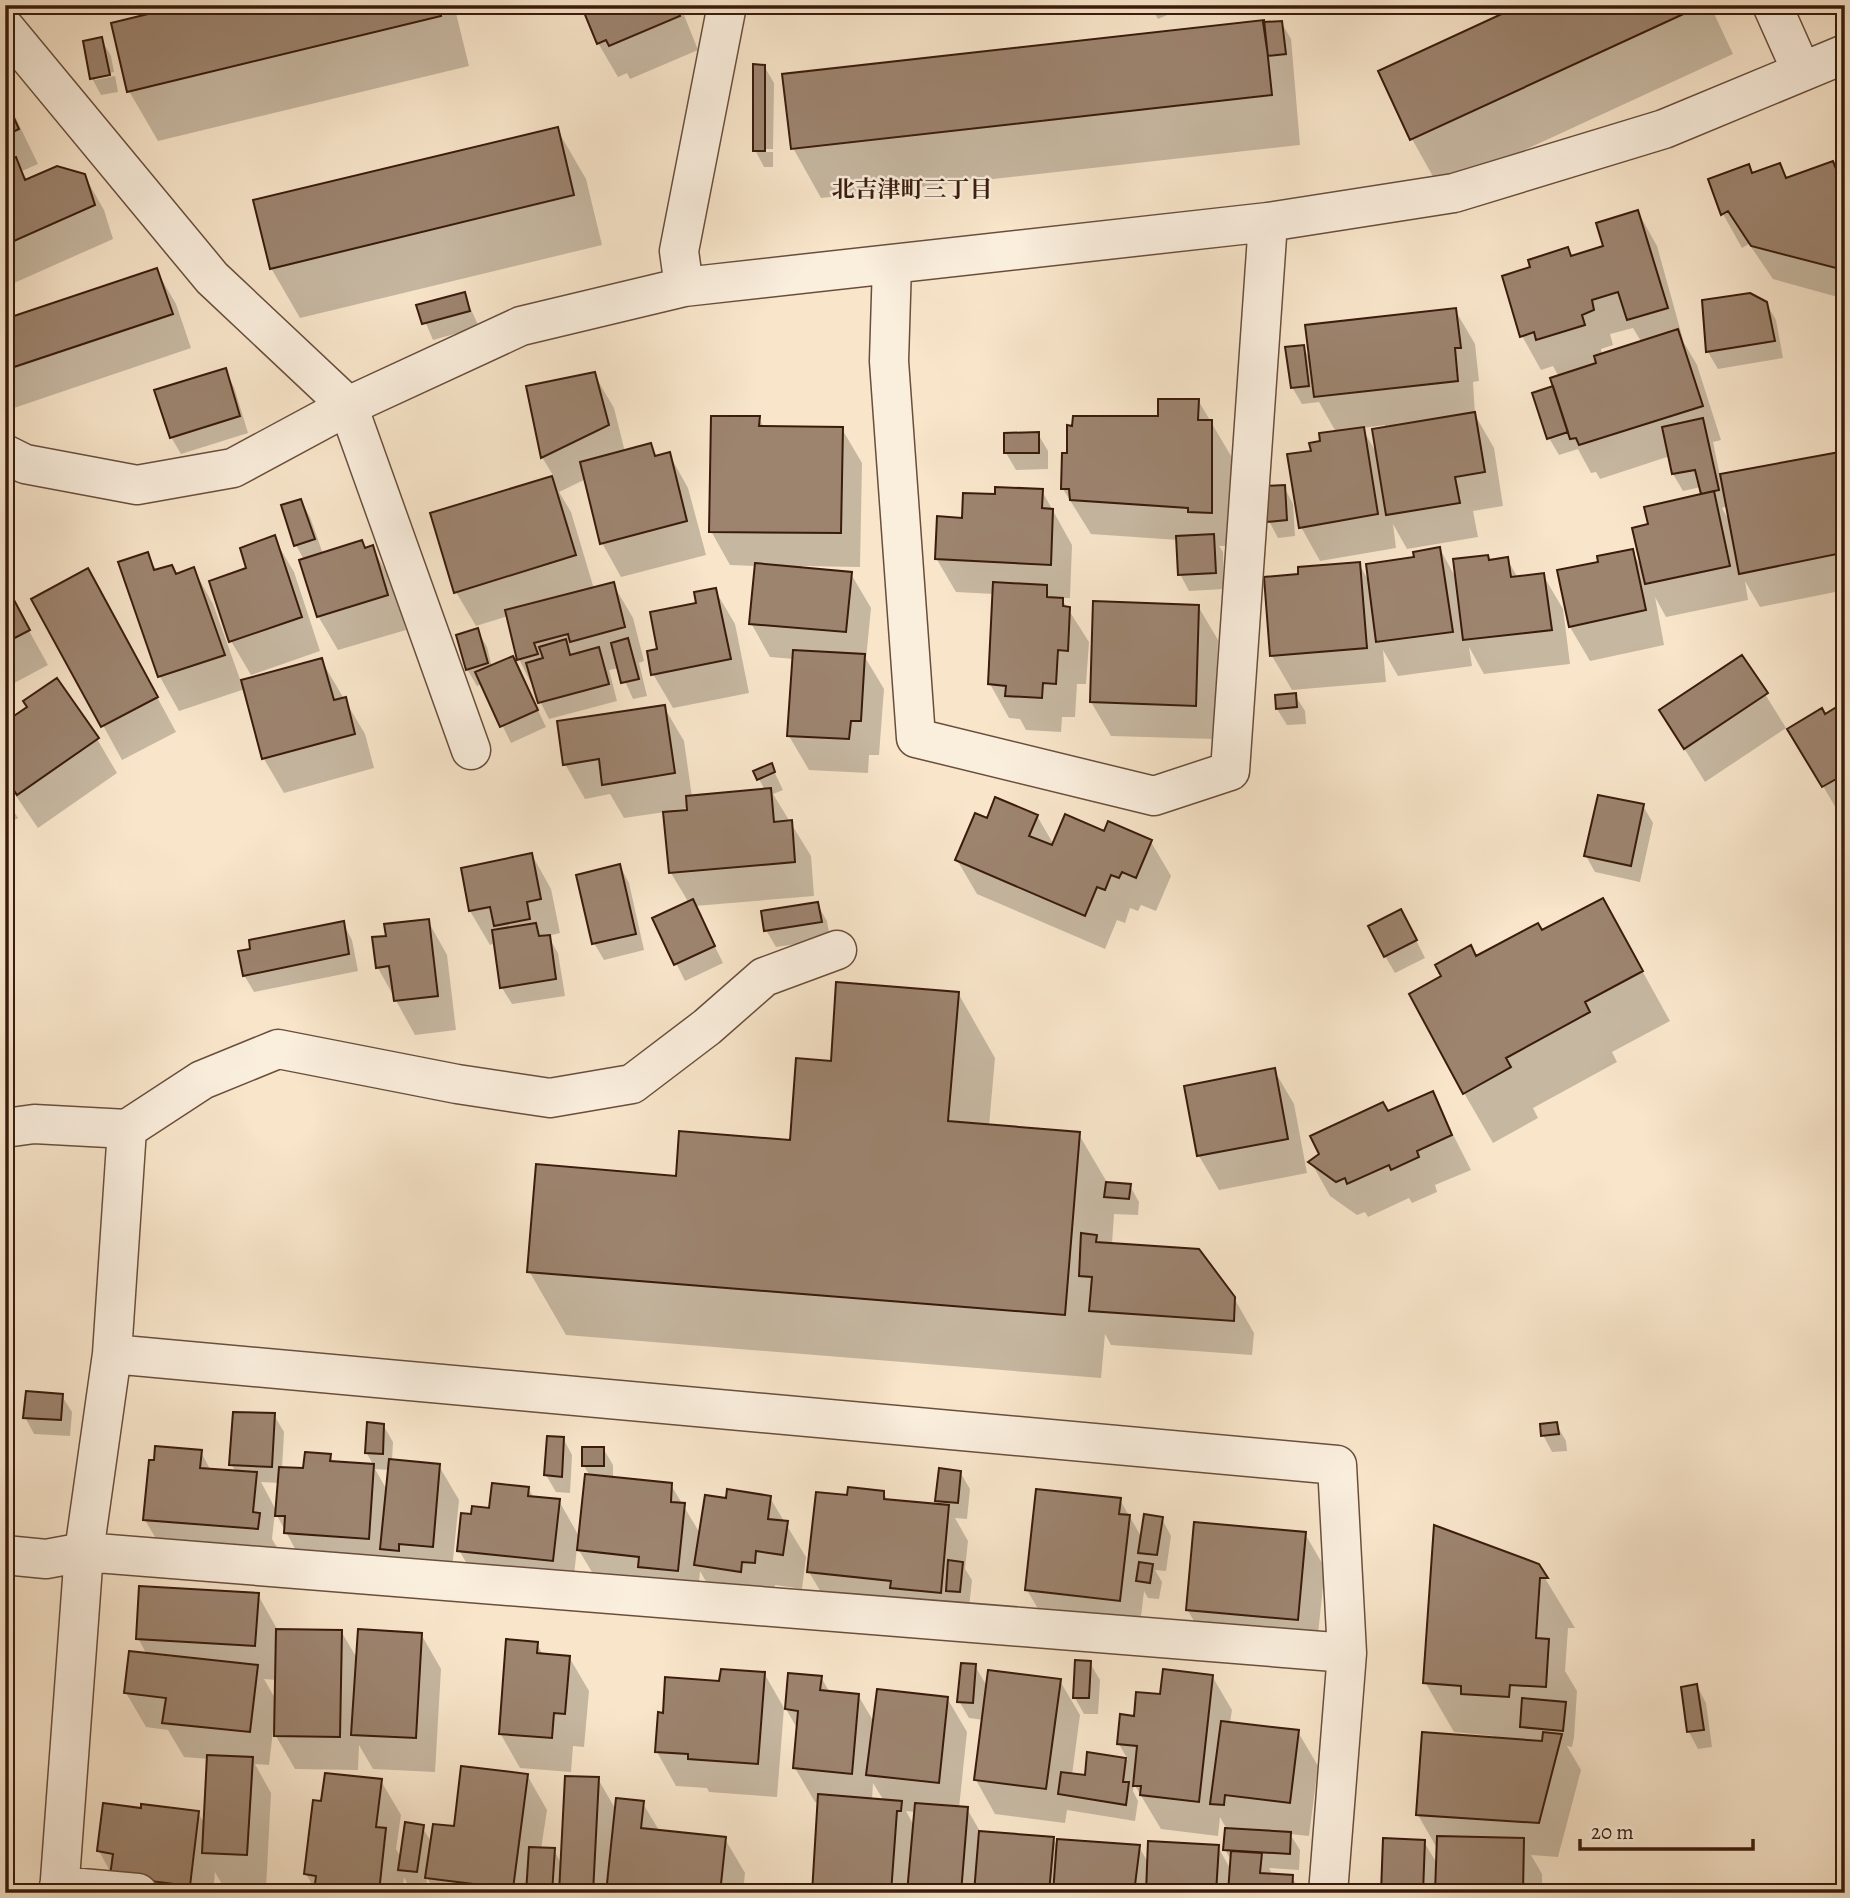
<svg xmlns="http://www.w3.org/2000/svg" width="1850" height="1898" viewBox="0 0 1850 1898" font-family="Alegreya,'Noto Serif JP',serif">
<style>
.shadow{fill:#0003;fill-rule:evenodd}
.building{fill:#9d846f;stroke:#3a1b0c;stroke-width:2}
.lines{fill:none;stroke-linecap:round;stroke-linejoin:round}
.minor-casing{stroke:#6a4e3c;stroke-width:41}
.minor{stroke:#faeedd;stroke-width:38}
.labels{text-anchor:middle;stroke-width:5;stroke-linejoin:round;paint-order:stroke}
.neighbourhood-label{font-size:23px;font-weight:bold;fill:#3a1b0c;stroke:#faeedd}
</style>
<rect width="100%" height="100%" fill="#f8e5ca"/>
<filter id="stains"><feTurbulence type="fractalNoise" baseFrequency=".00286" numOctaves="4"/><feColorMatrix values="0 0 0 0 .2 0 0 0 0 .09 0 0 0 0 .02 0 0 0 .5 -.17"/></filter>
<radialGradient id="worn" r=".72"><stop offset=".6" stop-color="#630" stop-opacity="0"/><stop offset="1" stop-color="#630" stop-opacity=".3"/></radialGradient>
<path class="shadow" d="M192 5H454L469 66 158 141 129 91Z
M583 5H680L698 50 630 79 627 73 618 77 598 43Z
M1150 5H1190L1158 19Z
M1525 5H1710L1733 54 1440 189 1412 139 1380 72Z
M1281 22 1291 39 1300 145 821 198 793 148 1264 24Z
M101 39 111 56 114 72 95 76V80L115 76 118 92 101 95 92 78Z
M764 66 774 83 773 149H762V152H773V167H764L755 150Z
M5 96 38 164 22 171 28 181 84 175 104 210 113 239 5 287Z
M557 129 586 179 602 245 300 318 271 268Z
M1832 163 1845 185V299L1773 279 1749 244 1742 248 1723 214 1710 180 1753 175 1779 165 1787 180Z
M1638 212 1657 246 1684 343 1697 365 1721 440 1713 442 1720 476 1845 454V590L1760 607 1745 581 1748 600 1666 617 1655 597 1664 645 1590 661 1570 627 1600 563 1632 551 1643 570 1650 526 1704 495 1701 487 1683 491 1673 474 1670 456 1600 479 1596 472 1591 473 1578 449 1559 455 1549 438 1534 394 1552 388 1559 377 1553 366 1541 370 1522 336 1532 269 1567 249 1572 257 1605 247ZM1633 328 1642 343 1602 356 1601 349 1613 345 1610 334ZM1728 506 1731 524 1722 508Z
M156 270 176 304 191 348 5 411V321Z
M464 294 479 327 433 340 419 307Z
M1704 302 1766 303 1776 320 1783 358 1718 369 1708 352Z
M1455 310 1475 344 1479 381 1473 382 1475 415 1494 448 1503 506 1473 511 1478 537 1407 549 1393 524 1396 548 1320 561 1301 527 1313 452 1336 432 1319 402 1302 404 1292 387 1303 347 1311 361ZM1385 425V428L1377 454 1362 428Z
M225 370 234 387 248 433 181 454 171 437Z
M594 374 614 408 625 452 650 445 657 457 669 454 688 488 706 555 621 577 602 543 586 479 559 492 571 512 594 589 613 584 633 618 644 661 639 663 647 696 633 699 619 668 609 670 617 701 549 719 519 659 508 616 476 626 456 592 432 514 554 477 542 457Z
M1198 400 1231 456V546H1219L1223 552 1224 589 1189 591 1180 574 1178 540 1091 534 1063 489 1159 418Z
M759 418 764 428 842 429 862 463 860 567 802 566V569L851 574 871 608 866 659 884 689 879 755H869L868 773 809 770 789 736 794 659 770 657 751 623 756 566 730 565 711 531Z
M1038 434 1048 451V469L1016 470 1006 453Z
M1284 487 1293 504 1295 536 1278 538 1269 521Z
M1042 491 1072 545 1070 598H1061L1089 642 1086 684H1077L1075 717H1062L1061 732 1026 730 1020 719 1009 718 990 684 994 594 956 592 936 558 964 520 997 496Z
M301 501 310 517 323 554 372 547 392 582 406 630 338 650 318 616 304 560 296 545Z
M274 538 294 572 320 651 251 675 231 641 249 569Z
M1440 549 1457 580 1507 559 1518 578 1543 575 1563 609 1570 664 1484 674 1469 647 1472 666 1398 676 1383 650 1386 682 1292 690 1272 656 1300 575 1359 564 1370 583Z
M147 554 157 571 177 576 194 570 213 604 241 682 321 660 365 734 374 768 284 793 264 759 245 689 179 711 160 677 120 563Z
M715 590 735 624 749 693 673 708 653 674 659 650 698 604Z
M34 599 107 605 176 732 122 760Z
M13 602 48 665 5 688V603Z
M1198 606 1218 640 1215 739 1111 736 1091 702Z
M477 630 487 647 492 667 513 658 546 727 511 743 482 684 477 686 467 669Z
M1742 657 1786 728 1705 782 1661 711Z
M1295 695 1305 711 1306 724 1287 725 1277 709Z
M1845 704V819L1843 820 1790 730Z
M664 707 684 741 692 797 765 790 759 779 771 765 783 790 773 794 811 856 814 896 695 906 723 963 685 981 654 919 689 903 671 873 665 812 624 818 610 794 585 799 565 764ZM689 808V812L675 813 674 810Z
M5 724 97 739 117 773 38 828 5 780Z
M5 797 18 818 5 826Z
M1643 806 1653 823 1640 882 1595 872 1586 856Z
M1037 816 1054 845 1105 833 1151 842 1171 876 1156 911 1141 905 1138 911 1130 908 1125 923 1117 920 1105 949 977 894 957 860 988 820Z
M532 855 551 889 560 933 548 936 558 953 565 996 512 1004 502 988 496 943 490 945 470 911Z
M620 866 629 883 644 950 604 960 594 943Z
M1603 900 1670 1021 1612 1052 1617 1062 1533 1108 1538 1118 1493 1143 1464 1093 1476 958 1542 933Z
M817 904 827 921 830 939 776 947 766 930Z
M428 921 447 955 456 1030 415 1035 378 968 388 937Z
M343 923 352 940 358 971 254 992 244 975Z
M1410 928 1425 958 1395 973 1385 956Z
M958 993 995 1058 989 1126 1078 1133 1108 1184 1130 1186 1139 1202 1138 1215 1114 1214 1112 1244 1234 1298 1254 1333 1252 1355 1111 1345 1105 1334 1101 1378 566 1335 529 1271 678 1178 791 1142 832 1063Z
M1274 1070 1294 1104 1307 1173 1219 1190 1199 1156 1186 1087Z
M1432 1093 1471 1170 1435 1185 1437 1192 1412 1203 1409 1198 1368 1217 1365 1212 1357 1215 1330 1196 1311 1162 1388 1114Z
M62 1396 72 1412 70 1436 34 1434 25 1417Z
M274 1415 284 1432 282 1469 305 1470 330 1455 334 1463 374 1466 366 1452 383 1425 393 1442 392 1461 439 1466 459 1500 451 1580 305 1567 275 1512 272 1539 278 1549 165 1554 145 1520 201 1452 211 1471 236 1472 231 1464ZM375 1469 389 1470 387 1490ZM261 1482 280 1483 277 1512Z
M1556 1424 1566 1441 1567 1451 1552 1452 1543 1435Z
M563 1438 572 1455 570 1493 556 1492 546 1475Z
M603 1448 613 1465V1479L671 1485 701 1535 728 1500 770 1498 806 1557 802 1589 775 1585 773 1596 716 1599 700 1571 697 1605 599 1584 577 1547 572 1595 479 1585 459 1550 472 1516 528 1488 534 1498 559 1501 580 1538 590 1476 584 1466Z
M960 1472 970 1489 967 1519 955 1518 968 1541 965 1569 972 1580 969 1608 829 1606 809 1572 849 1497 883 1492 888 1501 940 1506 937 1500Z
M1120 1500 1142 1538 1162 1519 1171 1536 1166 1571 1155 1570 1162 1582 1159 1599 1148 1598 1144 1591 1139 1634 1047 1624 1027 1590Z
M1305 1534 1325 1568 1316 1653 1207 1643 1187 1609Z
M1537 1565 1575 1628H1568L1565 1671 1577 1691 1574 1737 1572 1747 1567 1746 1581 1770 1558 1857 1531 1855 1542 1874V1893H1383L1424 1842 1438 1865V1850L1418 1815 1494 1739V1736L1454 1732 1425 1682Z
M258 1595 277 1629 341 1631 358 1660 421 1634 441 1669 435 1772 373 1769 359 1745 358 1770 295 1769 273 1731 269 1765 255 1764 271 1793 266 1888 223 1886 215 1872 213 1893H122L99 1851 198 1813 205 1824 209 1759 184 1757 168 1730 146 1727 126 1693 147 1655 138 1638ZM264 1679 277 1680 276 1700Z
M537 1644 543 1655 569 1657 589 1691 584 1747 573 1746 571 1772 520 1768 500 1733Z
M1090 1663 1100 1680 1098 1714H1084L1075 1698Z
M975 1666 988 1688 1060 1681 1080 1715 1072 1775 1086 1777 1089 1754 1128 1760 1119 1744 1135 1718 1162 1696 1212 1676 1232 1710 1230 1723 1298 1732 1318 1766 1309 1836 1290 1834 1300 1850 1299 1870 1269 1868 1273 1876 1292 1877 1301 1893H813L819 1802H815L795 1768 798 1730 786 1709 821 1677 830 1693 858 1695 875 1724 947 1698 967 1732 959 1808 967 1809 981 1833 1053 1838 1058 1848 1139 1847 1149 1864 1218 1847 1231 1870 1232 1861 1225 1850 1226 1828 1220 1817 1218 1836 1161 1829 1134 1784 1133 1791 1138 1801 1135 1821 1067 1810 1065 1823 995 1814 976 1780 984 1720 969 1718 959 1701ZM873 1783 884 1801 872 1800ZM906 1811 916 1812 914 1826Z
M764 1673 784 1708 777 1797 709 1792 707 1788 676 1786 657 1752 664 1715 720 1683Z
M1697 1686 1706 1703 1712 1747 1698 1749 1689 1732Z
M527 1775 547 1810 541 1849 554 1850 562 1865 598 1779 616 1810 642 1802 660 1832 725 1839 745 1873 743 1893H436L427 1878 426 1888 409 1887 404 1877 402 1893H317L306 1874 323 1803 381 1781 401 1815 396 1849 401 1858 422 1827 432 1843Z"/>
<path class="building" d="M185 5H439L441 16 127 92 111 23Z
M581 5H676L680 16 609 46 606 40 597 44Z
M1521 5H1703L1410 140 1378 71Z
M1264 20 1272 95 791 149 782 74Z
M1282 21 1286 54 1268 56 1263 22Z
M102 37 110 75 90 79 83 41Z
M753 64 765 65V151H753Z
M5 98 19 129 5 136Z
M558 127 574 195 270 269 253 200Z
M16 157 25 180 57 166 85 174 95 205 5 245V162Z
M1833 161 1845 193V265L1836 268 1751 246 1728 211 1721 215 1708 179 1749 164 1752 173 1780 163 1786 178Z
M1638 210 1668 308 1627 320 1618 292 1592 300 1594 310 1582 315 1585 325 1536 340 1534 332 1520 337 1502 276 1530 267 1528 260 1568 247 1571 256 1603 246 1596 223Z
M157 268 173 314 5 370V319Z
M465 292 470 311 422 324 416 305Z
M1750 293 1767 302 1775 341 1706 352 1702 300Z
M1456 308 1461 348H1455L1458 381 1314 397 1305 325Z
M1678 329 1703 406 1579 445 1576 438 1570 439 1550 378 1596 363 1594 356Z
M1304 345 1309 386 1291 388 1285 347Z
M226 368 240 416 170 438 154 390Z
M595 372 609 425 541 458 526 386Z
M1553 386 1568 432 1547 439 1532 393Z
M1158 399H1199L1198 420H1212V513L1188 512V508L1070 500 1069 489H1061L1062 453H1067V425L1072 426 1073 416H1158Z
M1475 412 1485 472 1455 477 1460 503 1386 515 1372 429Z
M711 416H760L759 426 843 427 841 533 709 532Z
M1703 418 1719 490 1701 494 1695 470 1672 474 1662 427Z
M1364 427 1378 514 1299 528 1287 454 1311 451 1309 443 1320 441 1319 433Z
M1039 432V453H1004V433Z
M651 443 655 456 670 452 687 521 600 544 580 462Z
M1845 451 1842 553 1739 574 1720 474Z
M552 476 576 555 454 593 430 513Z
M1285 485 1287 520 1267 522 1264 486Z
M995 487 1043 489 1042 508 1053 509 1051 565 935 559 937 516 962 518 963 493 995 494Z
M1714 491 1730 566 1645 584 1632 528 1648 524 1644 507Z
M301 499 315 539 294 546 281 505Z
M1214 534 1216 573 1178 575 1176 536Z
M275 535 302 617 229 642 209 581 246 568 240 548Z
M362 540 365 548 373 545 388 595 317 617 299 560Z
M1440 547 1453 632 1376 642 1366 564 1414 557 1413 552Z
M1633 549 1646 610 1569 627 1557 570 1598 562 1597 556Z
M148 552 154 570 172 565 176 574 194 567 225 655 158 677 118 562Z
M1488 555 1489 560 1508 557 1511 577 1544 573 1552 630 1463 640 1453 559Z
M1360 562 1367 648 1270 656 1264 577 1298 574V567Z
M755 563 852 572 846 632 749 624Z
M88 568 158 697 101 727 31 599Z
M614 582 625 627 570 642 568 634 534 643 538 654 517 660 505 610Z
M993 582 1047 585V597L1063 598V606L1070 607 1068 651 1058 650 1056 684 1043 683 1042 698 1005 696 1006 686 988 684Z
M716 588 731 659 651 675 647 651 657 649 650 612 696 603 694 592Z
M14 600 30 630 5 643V602Z
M1093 601 1199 605 1196 706 1090 702Z
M478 628 488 663 466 670 456 635Z
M628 638 639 679 621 683 611 643Z
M566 639 570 655 599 647 609 684 538 703 526 663 543 658 539 647Z
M793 650 865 654 861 721H851L849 739 787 736Z
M1742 655 1768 693 1684 749 1659 710Z
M513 656 538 710 500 727 475 672Z
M322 658 334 700 346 697 355 734 262 759 241 680Z
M57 678 99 738 17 795 5 777V722L27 707 23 701Z
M1296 693 1297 707 1276 709 1275 695Z
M1845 695V774L1822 787 1787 729 1822 708 1825 714 1843 703 1840 698Z
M665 705 675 773 602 785 599 759 563 765 557 721Z
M772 763 775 772 757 780 753 771Z
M771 788 774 822 792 820 795 862 669 873 663 812 687 810 686 796Z
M1598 795 1644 804 1631 866 1584 856Z
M995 797 1038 815 1029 836 1052 845 1065 814 1104 831 1108 821 1152 840 1136 878 1122 872 1119 878 1111 875 1105 890 1097 887 1085 916 955 860 975 813 987 818Z
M532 853 541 899 527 902 530 919 494 926 490 907 469 911 461 868Z
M620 864 636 934 592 944 576 875Z
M1603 898 1643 971 1585 1002 1590 1012 1506 1058 1511 1067 1463 1094 1409 994 1441 976 1435 965 1471 945 1476 956 1538 923 1542 930Z
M693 899 715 946 674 965 652 918Z
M818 902 822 922 764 931 761 911Z
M1401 909 1417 940 1384 957 1368 926Z
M429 919 438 996 394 1001 389 966 376 968 372 937 386 936 384 924Z
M344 921 349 954 243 976 238 951 250 949 249 940Z
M536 923 539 936 550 935 556 979 500 988 492 930Z
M836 982 959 992 948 1121 1080 1132 1065 1315 527 1272 536 1164 676 1176 679 1131 790 1140 796 1058 831 1061Z
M1275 1068 1288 1139 1197 1156 1184 1086Z
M1433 1091 1452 1135 1417 1151 1419 1157 1391 1170 1389 1165 1347 1184 1345 1178 1336 1182 1308 1162 1319 1154 1310 1136 1383 1102 1388 1111Z
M1106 1182 1131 1184 1129 1199 1104 1197Z
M1081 1233 1097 1235 1096 1242 1199 1249 1235 1297 1234 1321 1089 1311 1092 1277 1079 1276Z
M26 1391 63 1394 61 1420 23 1418Z
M233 1412 275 1413 272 1467 229 1465Z
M367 1422 384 1424 383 1454 365 1453Z
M1557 1422 1559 1434 1541 1436 1540 1424Z
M547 1436 564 1437 562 1477 544 1475Z
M155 1446 202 1450 200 1468 257 1472 253 1512 260 1513 258 1529 143 1520 149 1460H154Z
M582 1447H604V1466H582Z
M305 1452 331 1454 330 1461 374 1464 369 1539 284 1533 285 1516H275L279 1467 303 1468Z
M389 1459 440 1464 433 1547 399 1544V1551L380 1549Z
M939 1468 961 1471 958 1503 935 1501Z
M585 1474 672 1483 671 1502 685 1503 678 1571 638 1567 639 1557 577 1550Z
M492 1483 529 1487 528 1496 560 1499 553 1561 457 1551 461 1513 471 1514 472 1506 489 1508Z
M848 1487 884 1491V1499L949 1505 941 1593 890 1588 891 1581 807 1572 816 1492 847 1495Z
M727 1489 771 1496 768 1519 788 1521 783 1555 756 1551 755 1563 742 1562 741 1572 694 1565 705 1495 726 1498Z
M1036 1489 1121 1498 1119 1514 1130 1515 1120 1601 1025 1590Z
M1144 1514 1163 1517 1157 1555 1138 1553Z
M1194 1522 1306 1532 1298 1620 1186 1610Z
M1434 1525 1539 1564 1548 1578H1540L1536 1638 1549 1639 1546 1687 1510 1685 1509 1697 1461 1694V1686L1423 1683Z
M948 1560 963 1562 960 1592 946 1591Z
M1139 1562 1153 1564 1150 1583 1136 1581Z
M139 1586 259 1593 255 1646 136 1639Z
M276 1629 342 1630 340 1737 274 1736Z
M358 1629 422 1633 416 1738 351 1735Z
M506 1639 538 1642 537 1653 570 1656 565 1714 554 1713 552 1738 499 1734Z
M129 1651 258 1665 250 1732 162 1723 166 1698 124 1693Z
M1075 1660 1091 1661 1089 1698H1073Z
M961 1663 976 1664 973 1703 957 1702Z
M721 1669 765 1672 758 1764 688 1759V1754L655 1752 658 1712 663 1713 665 1677 719 1681Z
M1163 1669 1213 1675 1199 1802 1140 1795 1141 1786H1133L1137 1746 1117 1744 1120 1714 1134 1716 1136 1692 1160 1694Z
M988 1670 1061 1679 1046 1789 974 1780Z
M788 1673 822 1676 820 1690 859 1694 852 1774 793 1768 798 1711 785 1709Z
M1697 1684 1704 1730 1687 1732 1681 1687Z
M877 1689 948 1697 939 1783 866 1775Z
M1522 1698 1566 1702 1563 1731 1520 1727Z
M1221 1721 1299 1730 1290 1803 1225 1795 1224 1805 1210 1804Z
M1422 1732 1542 1741 1543 1732 1562 1734 1539 1823 1416 1815Z
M1087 1752 1126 1758 1123 1782H1129L1126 1805 1058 1794 1061 1772 1085 1775Z
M207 1755 253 1757 247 1855 202 1853Z
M461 1766 528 1774 513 1889 425 1878 433 1824 454 1826Z
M325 1773 382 1779 376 1827 386 1828 379 1892 315 1884 316 1876 304 1874 313 1800 321 1801Z
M565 1776 599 1777 593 1893H559Z
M818 1794 902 1801 901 1811H897L891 1893H812Z
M616 1798 644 1801 641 1828 726 1837 720 1893H606Z
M103 1803 141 1808V1804L199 1811 190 1886 110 1876 113 1854 97 1851Z
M915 1803 968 1807 961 1893H907Z
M405 1822 424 1825 417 1872 398 1870Z
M1225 1828 1291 1832 1290 1854 1223 1850Z
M979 1831 1054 1837 1049 1893H974Z
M1437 1836 1524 1838 1523 1893H1435Z
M1383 1838 1425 1840 1423 1893H1381Z
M1057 1839 1140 1845 1134 1893H1053Z
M1148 1841 1219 1845 1216 1893H1146Z
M529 1847 555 1848 552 1893H526Z
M1231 1851 1262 1853 1260 1873 1293 1875 1292 1893H1228Z"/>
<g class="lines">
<defs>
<path id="minor" d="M1772 5 1801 70
M5 28 212 278 348 406 471 750
M892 264 889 361 916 738 1154 796 1230 771 1268 222
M684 287 679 251 727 5
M5 454 25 464 137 485 233 468 348 406 521 326 684 287 1268 222 1454 193 1664 129 1845 54
M5 1128 34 1124 127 1129
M112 1354 127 1129 202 1080 278 1049 457 1084 550 1098 632 1084 707 1027 764 977 837 950
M5 1555 46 1559 84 1552 1347 1653
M59 1886 138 1893
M59 1893 84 1552 112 1354 1337 1465 1347 1653 1328 1893"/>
</defs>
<use href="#minor" class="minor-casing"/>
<use href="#minor" class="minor"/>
</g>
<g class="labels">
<g class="neighbourhood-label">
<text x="912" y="197">北吉津町三丁目</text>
</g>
</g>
<rect width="1850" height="1898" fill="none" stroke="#f8e5ca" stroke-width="28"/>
<rect x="7" y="7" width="1836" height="1884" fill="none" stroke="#3a1b0c" stroke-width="3.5"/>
<rect x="14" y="14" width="1822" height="1870" fill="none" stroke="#3a1b0c" stroke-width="2"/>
<path d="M1580 1839v10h173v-10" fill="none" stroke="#3a1b0c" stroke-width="3.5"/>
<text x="1591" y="1839" font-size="21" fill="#3a1b0c" stroke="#faeedd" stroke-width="5" paint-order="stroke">20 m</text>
<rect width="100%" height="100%" filter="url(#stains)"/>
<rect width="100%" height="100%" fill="url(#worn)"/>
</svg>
